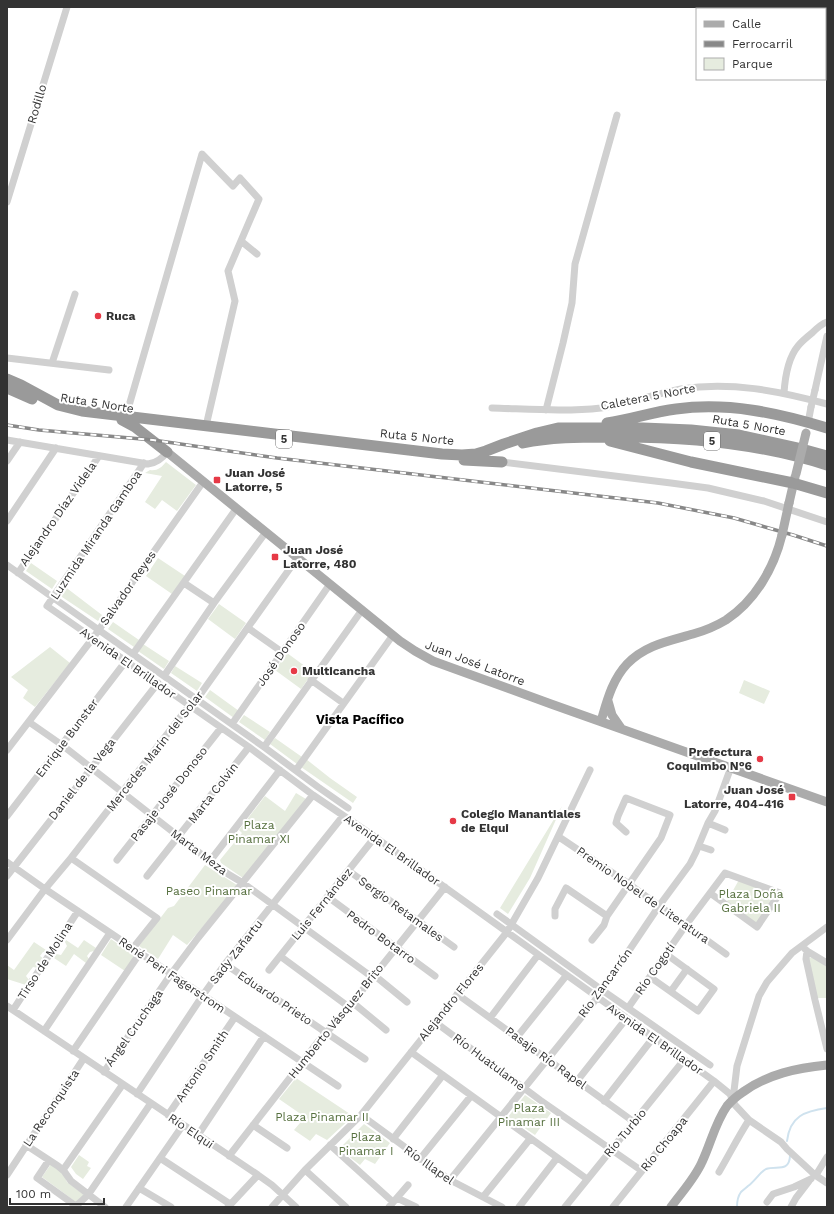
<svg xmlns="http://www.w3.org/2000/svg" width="834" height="1214" viewBox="0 0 834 1214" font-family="'Work Sans',sans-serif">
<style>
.green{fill:#e6ecdf}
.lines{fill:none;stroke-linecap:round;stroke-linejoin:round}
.stream{stroke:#cfe2ee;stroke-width:2}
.minor{stroke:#d0d0d0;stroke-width:7}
.major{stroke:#ababab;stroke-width:9}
.highway{stroke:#9a9a9a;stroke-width:11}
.rail-casing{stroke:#888;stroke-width:3.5}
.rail{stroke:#fff;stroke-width:2;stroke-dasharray:6;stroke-linecap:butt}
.minor-bridge{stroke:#d0d0d0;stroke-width:7}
.major-bridge{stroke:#ababab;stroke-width:9}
.poi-dot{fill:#e63946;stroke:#fff;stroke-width:1.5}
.labels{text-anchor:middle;stroke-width:4;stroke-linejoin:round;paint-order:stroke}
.shield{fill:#fff;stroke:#707070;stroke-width:1}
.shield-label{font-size:11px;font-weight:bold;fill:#333}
.street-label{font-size:12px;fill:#333;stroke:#fff}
.poi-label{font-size:12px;font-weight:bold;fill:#333;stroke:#fff;text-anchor:start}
.park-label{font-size:12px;fill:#56703f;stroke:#fff}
.neighbourhood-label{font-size:13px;font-weight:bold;fill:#000;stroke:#fff}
</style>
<rect width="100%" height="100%" fill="#fff"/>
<path class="green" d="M166 462 196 485 177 511 162 500 155 509 145 502 162 476 145 473 150 470C157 471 161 468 166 462Z
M158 558 185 576 172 594 146 576Z
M31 563 57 581 52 589 26 571Z
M64 586 102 615 98 621 59 595Z
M219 604 246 623 235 639 208 619Z
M113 622 139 640 134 647 108 629Z
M143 644 169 661 164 669 138 651Z
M50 647 70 663 35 707 23 698 28 690 11 677Z
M287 653 313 672 301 689 275 670Z
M175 666 202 683 197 691 171 673Z
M744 680 770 691 764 704 739 693Z
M210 690 239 711 234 718 205 697Z
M244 715 270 732 265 740 239 722Z
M275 738 302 757 297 764 270 744Z
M306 759 330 778 357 797 353 803 301 767Z
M296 793 306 799 243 878 221 863 220 860 242 833 239 830 265 796 285 811Z
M562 806 530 878 508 914 500 908Z
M205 865 237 885 220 907 187 945 173 935 158 959 139 946 168 908 174 906Z
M740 878 776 894 756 924 726 903Z
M111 939 135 956 125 971 101 955Z
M66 940 78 948 84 940 96 948 94 951 90 952 87 956 89 959 86 963 74 954 66 966 54 958 56 954 61 955 67 946 65 942Z
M34 942 49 952 48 953 43 952 40 956 44 959 38 968 33 967 26 976 29 980 26 985 7 979V965L14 970Z
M813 957 827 967V998H817L808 958Z
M296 1078 353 1116 327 1140 316 1134 310 1141 294 1130 305 1117 279 1099Z
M525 1095 551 1113 535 1135 508 1117Z
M364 1124 390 1143 375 1164 365 1159 360 1165 339 1149Z
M79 1155 89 1162 87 1166 91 1168 83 1179 76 1174 71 1167Z
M51 1164 63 1172 67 1182 84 1195 76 1202 42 1177Z"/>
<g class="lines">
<path class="stream" d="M787 1141C790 1116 805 1111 827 1108
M737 1207C737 1202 738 1196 741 1192 743 1190 746 1188 748 1186 755 1181 759 1173 766 1169 776 1165 789 1173 790 1156"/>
<path class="minor" d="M7 202 67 7
M241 241 257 254
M7 358 109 370
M52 363 75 294
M815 390 827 336
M784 393C785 378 788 358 798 346 802 341 807 337 812 333 817 328 821 324 827 322
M492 408C528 409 565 412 601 408 628 404 654 394 681 389 730 381 779 391 827 404
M546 410 563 343 572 303 575 264 617 115
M126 416 202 154 233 186 240 178 259 199 228 271 235 301 206 426
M808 423 811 407
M7 440 148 464C157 463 162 459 167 452
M7 461 20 442
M502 462 671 483 708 488 764 501 827 522
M144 463 47 606 249 747 313 795 375 837 714 1081 730 1094 735 1105 749 1120 781 1142 787 1149 815 1175 827 1183
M7 521 56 448
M7 565 264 747 318 787 348 808
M18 573 99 456
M184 583 214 603
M248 628 282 652
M133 654 236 509
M164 676 214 603 266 532
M311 680 343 703
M29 722 62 745 210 861 228 874 243 883 372 977
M232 724 330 584
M264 747 362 610
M7 750 93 638 203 482
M296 770 393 635
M7 816 126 661
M708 823 725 830
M559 837 629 884 726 954
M699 846 711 850
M71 858 157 918 133 948
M117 860 221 728
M210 861 280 770
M7 862 45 889 338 1086
M349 871 454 947
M7 876 158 683
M147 876 249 747
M328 897 435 976
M497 914 602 990 710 1065
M555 916V909L566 888 607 916
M7 940 45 889 71 858 189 706 197 699 298 557
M592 940 604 925 607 916 661 838 670 815 626 798 618 816 616 823 626 832
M805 949 807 951 827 963
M807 951 806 959 815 1000 827 1049
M280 956 349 1007
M225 964 365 1059
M269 970 375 837
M374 975 407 1002
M650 977 698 1011 714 989 666 954
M671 991 687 969
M457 994 634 1122
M352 1002 386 1030
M7 1006 258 1175 272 1185 296 1207
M628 1008 686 925 725 873 780 893 757 927 710 893
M13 1010 78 911
M490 1018 538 955
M435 1022 540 1100 642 1171
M44 1031 110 933
M517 1037 566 976
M73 1051 140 953
M411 1052 587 1179
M104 1072 171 974 198 938 313 795
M577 1081 626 1019
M137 1094 203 995 225 964 343 816
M733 1099 737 1066 759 996 767 982 792 953 827 927
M604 1101 653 1038
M168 1115 235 1017
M361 1115 450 1180 502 1207
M253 1125 287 1148
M198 1135 264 1036
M393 1139 443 1075
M26 1145 58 1166 64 1171 71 1181 105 1207
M330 1145 393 1202
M229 1156 321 1038 340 1018 445 887
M160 1158 230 1204
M420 1159 471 1096
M49 1160 37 1178 76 1206 88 1195 151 1103
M63 1170 123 1084
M305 1170 346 1207
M719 1172C729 1155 738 1137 749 1120
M7 1175 84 1058
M816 1175 827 1157
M450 1180 597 998 659 906 690 864 696 852 708 823 715 811 731 767
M139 1188 171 1207
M483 1197 530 1139
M397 1198 416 1207
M767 1202 773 1194 794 1187 811 1179
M126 1207 183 1125
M228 1207 258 1175
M272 1207 305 1170 361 1115 507 932 538 878 590 770
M389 1207 408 1185
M519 1207 557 1158
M565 1207 684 1060
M613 1207 714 1081
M791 1207 796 1198 809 1181"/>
<path class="major" d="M167 452 400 641 415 651 433 661 551 704 827 802
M789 503 795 477
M608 701 612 715 621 728
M601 721C607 701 612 680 627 664 645 645 669 641 693 634 704 631 716 626 726 620 755 601 774 568 782 535
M671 1207C682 1192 695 1178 702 1162 711 1143 715 1123 727 1106 732 1100 737 1096 743 1092 768 1074 797 1068 827 1065"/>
<path class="highway" d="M7 379 21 385 58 405 82 411 442 454 462 455 476 454 486 451 504 444 537 433 558 428H643L691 430 739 435 798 448 827 456
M7 388 32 399
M122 420 135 427 167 452
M607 423C630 420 652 412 676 409 728 402 778 413 827 428
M610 441 691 462 793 483 827 493
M523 443C550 437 580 437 608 437 682 436 756 442 827 465
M464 460 502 462"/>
<defs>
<path id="rail" d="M7 425 39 430 153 440 277 458 658 503 734 518 793 535 827 546"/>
</defs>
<use href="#rail" class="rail-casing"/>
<use href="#rail" class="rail"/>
<path class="minor-bridge" d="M811 407 815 390"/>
<path class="major-bridge" d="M796 474 806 433
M782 535 789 503"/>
</g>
<g class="poi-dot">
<circle cx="98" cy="316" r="4"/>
<rect x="213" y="476" width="8" height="8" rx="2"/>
<rect x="271" y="553" width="8" height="8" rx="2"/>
<circle cx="294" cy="671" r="4"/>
<circle cx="760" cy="759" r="4"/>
<rect x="788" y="793" width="8" height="8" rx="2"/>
<circle cx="453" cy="821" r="4"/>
</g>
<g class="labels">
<g class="shield">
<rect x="276" y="430" width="16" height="18" rx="3"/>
<rect x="704" y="432" width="16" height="18" rx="3"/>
</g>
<g class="shield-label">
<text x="284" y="443">5</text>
<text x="712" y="445">5</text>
</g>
<g class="street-label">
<text transform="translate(37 104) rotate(-73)" y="4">Rodillo</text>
<text transform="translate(648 397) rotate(-11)" y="4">Caletera 5 Norte</text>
<text transform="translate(97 403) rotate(9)" y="4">Ruta 5 Norte</text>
<text transform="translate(749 425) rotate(10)" y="4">Ruta 5 Norte</text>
<text transform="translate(417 437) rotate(6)" y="4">Ruta 5 Norte</text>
<text transform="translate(58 514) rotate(-55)" y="4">Alejandro Díaz Videla</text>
<text transform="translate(96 535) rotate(-56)" y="4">Luzmida Miranda Gamboa</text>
<text transform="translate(128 588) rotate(-55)" y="4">Salvador Reyes</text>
<text transform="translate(281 654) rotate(-55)" y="4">José Donoso</text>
<text transform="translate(128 663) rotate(35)" y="4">Avenida El Brillador</text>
<text transform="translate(475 663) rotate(21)" y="4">Juan José Latorre</text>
<text transform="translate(67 738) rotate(-53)" y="4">Enrique Bunster</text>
<text transform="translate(155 751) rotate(-52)" y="4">Mercedes Marín del Solar</text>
<text transform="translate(82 779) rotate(-52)" y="4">Daniel de la Vega</text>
<text transform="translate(213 793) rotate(-52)" y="4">Marta Colvin</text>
<text transform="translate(169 794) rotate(-52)" y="4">Pasaje José Donoso</text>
<text transform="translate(392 850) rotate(35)" y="4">Avenida El Brillador</text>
<text transform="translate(199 852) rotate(37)" y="4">Marta Meza</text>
<text transform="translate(643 895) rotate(35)" y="4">Premio Nobel de Literatura</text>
<text transform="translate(322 904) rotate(-51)" y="4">Luis Fernández</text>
<text transform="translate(401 909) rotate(36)" y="4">Sergio Retamales</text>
<text transform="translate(381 937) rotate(36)" y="4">Pedro Botarro</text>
<text transform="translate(236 952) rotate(-52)" y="4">Sady Zañartu</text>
<text transform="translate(45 961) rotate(-57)" y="4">Tirso de Molina</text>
<text transform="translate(655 969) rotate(-55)" y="4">Río Cogotí</text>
<text transform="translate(172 975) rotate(34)" y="4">René Peri Fagerstrom</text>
<text transform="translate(605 983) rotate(-54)" y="4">Río Zancarrón</text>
<text transform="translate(275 998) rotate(34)" y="4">Eduardo Prieto</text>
<text transform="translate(451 1002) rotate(-51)" y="4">Alejandro Flores</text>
<text transform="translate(336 1021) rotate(-51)" y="4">Humberto Vásquez Brito</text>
<text transform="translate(134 1028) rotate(-55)" y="4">Ángel Cruchaga</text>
<text transform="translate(655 1039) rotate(35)" y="4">Avenida El Brillador</text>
<text transform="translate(546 1058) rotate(36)" y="4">Pasaje Río Rapel</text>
<text transform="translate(489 1062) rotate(37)" y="4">Río Huatulame</text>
<text transform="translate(202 1066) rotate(-56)" y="4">Antonio Smith</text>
<text transform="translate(51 1108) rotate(-56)" y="4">La Reconquista</text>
<text transform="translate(191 1131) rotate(34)" y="4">Río Elqui</text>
<text transform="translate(625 1133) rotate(-50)" y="4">Río Turbio</text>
<text transform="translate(664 1144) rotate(-51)" y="4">Río Choapa</text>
<text transform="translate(429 1165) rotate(35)" y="4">Río Illapel</text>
</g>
<g class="poi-label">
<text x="106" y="320">Ruca</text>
<text x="225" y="477">Juan José<tspan x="225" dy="14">Latorre, 5</tspan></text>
<text x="283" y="554">Juan José<tspan x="283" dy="14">Latorre, 480</tspan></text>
<text x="302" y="675">Multicancha</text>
<text x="752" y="756" text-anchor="end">Prefectura<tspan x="752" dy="14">Coquimbo N°6</tspan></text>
<text x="784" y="794" text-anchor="end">Juan José<tspan x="784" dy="14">Latorre, 404-416</tspan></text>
<text x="461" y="818">Colegio Manantiales<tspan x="461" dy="14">de Elqui</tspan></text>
</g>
<g class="park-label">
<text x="259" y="829">Plaza<tspan x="259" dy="14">Pinamar XI</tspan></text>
<text x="209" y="895">Paseo Pinamar</text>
<text x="751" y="898">Plaza Doña<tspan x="751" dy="14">Gabriela II</tspan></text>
<text x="529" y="1112">Plaza<tspan x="529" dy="14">Pinamar III</tspan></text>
<text x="322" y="1121">Plaza Pinamar II</text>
<text x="366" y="1141">Plaza<tspan x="366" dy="14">Pinamar I</tspan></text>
</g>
<g class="neighbourhood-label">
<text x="360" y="724">Vista Pacífico</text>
</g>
</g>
<rect width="834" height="1214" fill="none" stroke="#333333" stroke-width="16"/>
<rect x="696" y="8" width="130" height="72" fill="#ffffff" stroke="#adadad"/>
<rect x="704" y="21" width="20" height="6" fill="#ababab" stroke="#adadad"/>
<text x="732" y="28" font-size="12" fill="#333333">Calle</text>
<rect x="704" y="41" width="20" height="6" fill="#888888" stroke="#adadad"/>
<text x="732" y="48" font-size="12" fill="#333333">Ferrocarril</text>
<rect x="704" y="58" width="20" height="12" fill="#e6ecdf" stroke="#adadad"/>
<text x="732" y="68" font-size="12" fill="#333333">Parque</text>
<path d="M10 1198v6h94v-6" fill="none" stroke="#333333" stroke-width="2"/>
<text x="16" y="1198" font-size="12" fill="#333333" stroke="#ffffff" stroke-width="3" paint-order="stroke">100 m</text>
</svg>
